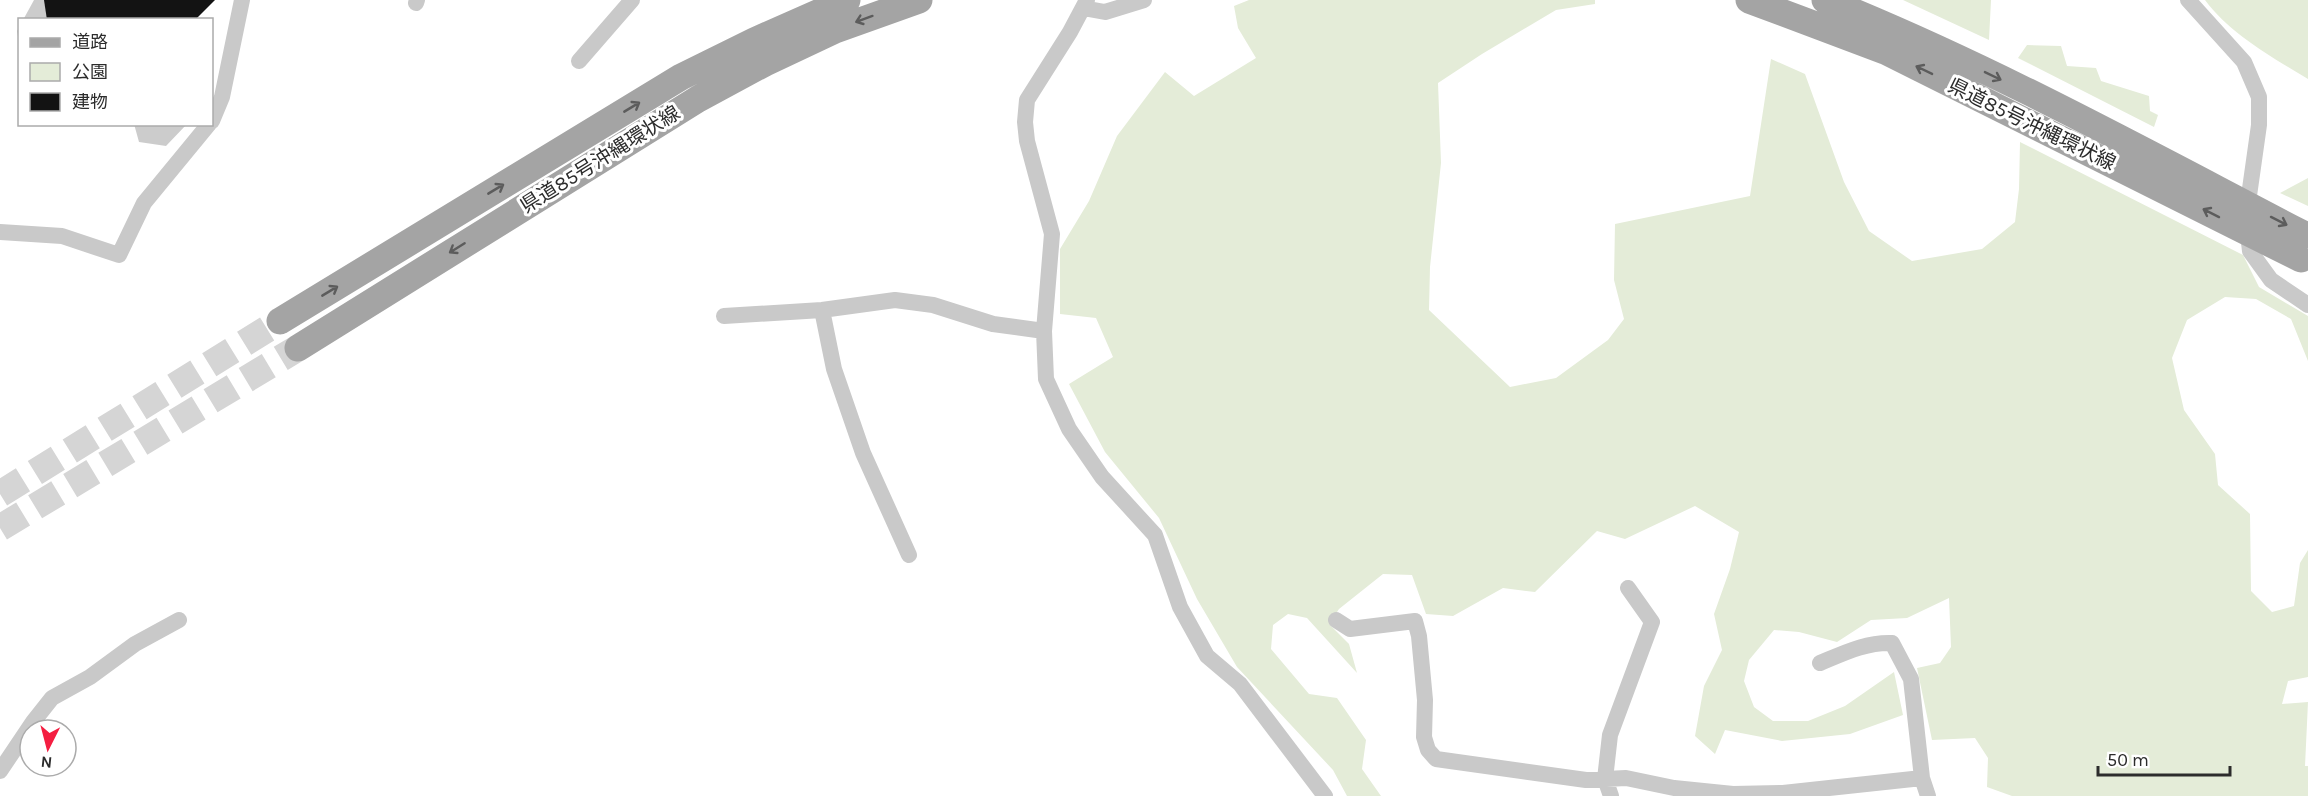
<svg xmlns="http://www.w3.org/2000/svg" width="2308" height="796" viewBox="0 0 2308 796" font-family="Karla,'Noto Sans JP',sans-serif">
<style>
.green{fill:#e4ecd8}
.shadow{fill:#0003}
.building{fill:#131313}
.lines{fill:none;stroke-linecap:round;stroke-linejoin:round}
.primary-tunnel{stroke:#d5d5d5;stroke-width:27;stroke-dasharray:27 14;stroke-linecap:butt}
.minor{stroke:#c9c9c9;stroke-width:16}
.primary{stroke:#a4a4a4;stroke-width:27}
.primary-bridge{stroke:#a4a4a4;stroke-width:27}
.oneway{stroke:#5c5c5c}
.labels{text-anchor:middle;stroke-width:6;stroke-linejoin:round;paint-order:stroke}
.street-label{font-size:20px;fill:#2c2c2c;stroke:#fff}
</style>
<rect width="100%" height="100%" fill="#fff"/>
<path class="green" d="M1249 0H1595V4L1556 10 1482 54 1438 83 1441 163 1430 267 1429 310 1510 387 1556 378 1608 340 1624 319 1614 280 1615 224 1750 196 1771 59 1805 74 1844 182 1869 231 1912 261 1982 249 2015 222 2019 189 2020 142 2243 255 2259 287 2308 316V361L2291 319 2256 299 2225 297 2187 320 2172 358 2184 410 2215 454 2218 485 2250 514 2251 591 2272 612 2294 606 2300 563 2308 550V677L2288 681 2282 704 2308 702 2305 766H2308V796H2012L1987 787 1988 758 1975 738 1932 740 1917 668 1940 663 1951 647 1949 598 1907 618 1871 620 1837 642 1799 632 1774 630 1749 660 1744 681 1754 707 1773 721H1808L1845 706 1894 672 1903 715 1850 734 1782 741 1725 730 1715 754 1695 736 1704 686 1722 650 1714 614 1730 569 1739 532 1695 506 1625 539 1597 531 1535 592 1503 588 1453 616 1426 614 1412 575 1383 574 1339 609 1329 624 1349 644 1357 673 1307 618 1288 614 1273 625 1271 649 1309 694 1337 698 1366 740 1362 769 1381 796H1347L1333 770 1237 667 1197 599 1159 518 1105 452 1069 384 1113 357 1096 318 1060 314V249L1089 201 1117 136 1165 72 1194 96 1256 58 1238 28 1234 6Z
M1903 0H1991L1989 40Z
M2205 0H2308V79C2273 58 2229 33 2205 0Z
M2027 45 2061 46 2067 66 2096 68 2101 81 2149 96 2150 111 2158 115 2154 127 2018 58Z
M2308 178V206L2280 193Z"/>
<path class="shadow" d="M34 0H214L194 20H23Z
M20 25V47L17 31Z
M134 124H187L166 146 139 142Z"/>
<path class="building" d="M44 0H215L195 20H47Z"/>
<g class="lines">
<path class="primary-tunnel" d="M0 494 280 321
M0 528 298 348"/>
<path class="minor" d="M1087 0 1070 32 1027 100 1025 122 1027 141 1052 234 1044 331 1046 379 1069 429 1102 477 1155 535 1180 607 1207 656 1240 684 1325 796
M2188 0 2244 62 2259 97V125L2246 217 2250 251 2271 280 2308 305
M416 3 417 0
M1083 8 1105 12 1144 0
M579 61 632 0
M212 121 222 97 242 0
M0 232 62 236 119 255 144 203 209 124
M822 310 834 369 863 453 909 555
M724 316 822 310 895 300 933 305 993 324 1044 331
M1336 620 1350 629 1415 621 1419 636 1425 700 1424 737 1428 750 1436 759 1586 780 1626 778 1674 788 1733 794 1783 793 1922 778
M1820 663C1844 653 1866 642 1892 643L1911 679 1922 778 1928 796
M0 771 33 722 52 698 90 677 135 644 179 620
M1611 796 1605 779 1610 735 1652 622 1628 588"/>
<path class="primary" d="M280 321 681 77 754 41 847 0
M298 348 698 99 765 63 835 30 919 0"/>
<path class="primary-bridge" d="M1749 0 1885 51 2301 259
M1825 0C1990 66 2147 153 2305 235"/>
</g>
<defs><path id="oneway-shaft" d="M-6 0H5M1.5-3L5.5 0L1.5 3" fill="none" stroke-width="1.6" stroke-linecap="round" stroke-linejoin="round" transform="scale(1.5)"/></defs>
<g class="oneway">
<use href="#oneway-shaft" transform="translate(864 19) rotate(160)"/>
<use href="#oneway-shaft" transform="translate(1924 70) rotate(-154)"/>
<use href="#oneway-shaft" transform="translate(1993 76) rotate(26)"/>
<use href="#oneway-shaft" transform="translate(632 107) rotate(-31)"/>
<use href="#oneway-shaft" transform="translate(496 189) rotate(-31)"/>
<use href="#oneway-shaft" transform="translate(2211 213) rotate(-153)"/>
<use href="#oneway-shaft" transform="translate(2279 221) rotate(27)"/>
<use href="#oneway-shaft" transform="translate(457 248) rotate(148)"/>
<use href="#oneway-shaft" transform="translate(330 291) rotate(-31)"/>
</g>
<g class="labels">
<g class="street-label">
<text transform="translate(2032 124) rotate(26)" y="7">県道85号沖縄環状線</text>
<text transform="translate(600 159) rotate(-32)" y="7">県道85号沖縄環状線</text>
</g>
</g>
<rect x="18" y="18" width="195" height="108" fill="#ffffff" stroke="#ababab" stroke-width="1.5"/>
<rect x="30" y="38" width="30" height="9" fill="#a4a4a4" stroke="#ababab" stroke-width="1.5"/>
<text x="72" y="48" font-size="18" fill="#2c2c2c">道路</text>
<rect x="30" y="63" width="30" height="18" fill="#e4ecd8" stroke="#ababab" stroke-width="1.5"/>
<text x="72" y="78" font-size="18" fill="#2c2c2c">公園</text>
<rect x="30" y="93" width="30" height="18" fill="#131313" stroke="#ababab" stroke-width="1.5"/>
<text x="72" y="108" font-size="18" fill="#2c2c2c">建物</text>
<g transform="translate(48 748) rotate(186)"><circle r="28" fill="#ffffff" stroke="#ababab" stroke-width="1.5"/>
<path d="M0-4.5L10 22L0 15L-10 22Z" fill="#f41e41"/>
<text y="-9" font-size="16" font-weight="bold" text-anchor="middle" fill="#2c2c2c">N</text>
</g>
<path d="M2098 766v9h132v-9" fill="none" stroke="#2c2c2c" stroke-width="3"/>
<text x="2107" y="766" font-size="18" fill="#2c2c2c" stroke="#ffffff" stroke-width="4.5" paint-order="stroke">50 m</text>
</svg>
